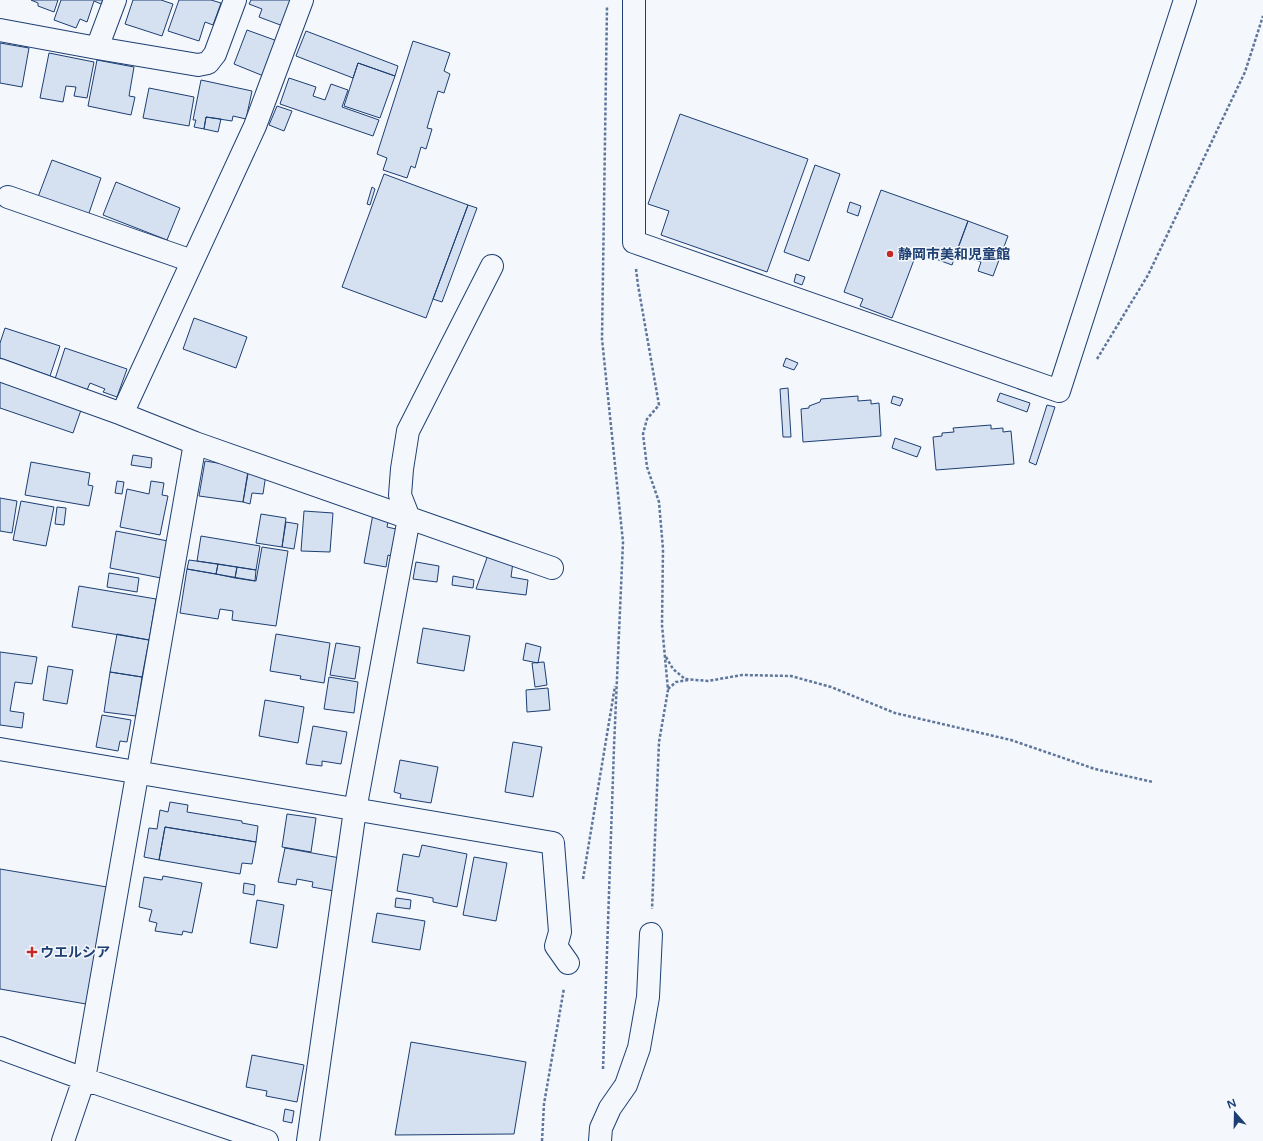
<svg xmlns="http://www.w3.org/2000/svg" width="1263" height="1141" viewBox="0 0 1263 1141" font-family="'Varela Round','Noto Sans JP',sans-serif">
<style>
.building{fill:#d5e0f0;stroke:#1d3f73}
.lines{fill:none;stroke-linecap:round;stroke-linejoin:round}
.minor-casing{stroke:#1d3f73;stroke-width:24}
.path{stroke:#5e769c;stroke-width:2.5;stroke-dasharray:3 2;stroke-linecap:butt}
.minor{stroke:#f4f7fb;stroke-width:22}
.poi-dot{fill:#c62828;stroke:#f4f7fb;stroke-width:1.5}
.labels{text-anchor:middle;stroke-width:3;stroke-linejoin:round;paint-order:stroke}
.poi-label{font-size:14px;font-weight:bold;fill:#1d3f73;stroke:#f4f7fb;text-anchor:start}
</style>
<rect width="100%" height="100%" fill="#f4f7fb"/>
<path class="building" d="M31 0H58L54 12 38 6V3Z
M61 0H103L101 4 94 1 87 22 80 19 76 28 54 20Z
M133 0H161L173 4 162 36 125 24Z
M179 0H211L221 3 213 25 205 22 199 41 168 31Z
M251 0H292L283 26 259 17 262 9 249 4Z
M247 30 280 42 266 77 234 64Z
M306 31 398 66 395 76 358 63 353 78 296 56Z
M413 41 450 53 444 71 450 74 444 93 438 91 427 128 432 129 426 149 421 147 415 168 411 166 407 178 383 170 387 158 377 154Z
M0 43 29 48 22 87 0 83Z
M49 53 94 62 87 98 74 96 76 87 66 86 63 102 40 98Z
M97 60 134 67 129 96 135 97 131 115 88 106Z
M358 63 395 76 380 118 344 106Z
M289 78 316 87 313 96 325 100 331 84 348 90 342 107 379 120 373 136 280 104Z
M201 80 252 91 246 119 233 116 232 121 206 117 204 129 194 127 196 120H193Z
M149 88 194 97 189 126 143 118Z
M277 106 292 111 284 131 269 125Z
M680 114 808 159 767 272 661 235 669 211 648 204Z
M206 117 221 119 218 132 204 129Z
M52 160 101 178 88 216 38 197Z
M815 165 840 174 809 261 784 252Z
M384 174 468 205 426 318 342 287Z
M116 182 180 208 167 240 103 215Z
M372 187 375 189 370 205 367 204Z
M881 190 968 221 952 265 917 252 892 318 860 306 863 299 844 292Z
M850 202 861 206 858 216 847 212Z
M468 205 477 208 442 302 433 299Z
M968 221 1008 236 993 276 978 271 981 262 956 253Z
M796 274 805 277 802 285 794 282Z
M194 318 247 337 236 368 183 349Z
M5 328 60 346 50 376 0 358V343Z
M65 348 127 369 117 397 103 392 105 389 90 383 87 390 55 379Z
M786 358 798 363 794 370 783 366Z
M0 382 81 410 73 433 0 408Z
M788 388 791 437H783L780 389Z
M1000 393 1030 403 1027 412 997 401Z
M858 396V401L871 400V404L879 403 881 436 803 442 801 409 809 408V406L820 402 821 399Z
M893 396 903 399 900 406 891 403Z
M1047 405 1055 407 1036 465 1029 462Z
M991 425V429L1003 428V432L1011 431 1014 464 936 470 933 437 942 436V433L954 432 953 428Z
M895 438 921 447 917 457 892 448Z
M133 455 152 458 151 468 131 465Z
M205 461 249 468 243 502 199 496Z
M31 462 90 473 88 485 93 486 89 506 25 495Z
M248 471 266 474 263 494 252 493 250 504 243 502Z
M117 481 124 482 122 494 115 493Z
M151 481 164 483 162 495 168 496 160 535 120 527 127 489 149 494Z
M0 498 17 501 12 533 0 531Z
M21 501 54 507 46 546 13 540Z
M57 507 66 508 64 525 55 524Z
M304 511 333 513 330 552 301 551Z
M261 514 286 518 282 547 256 543Z
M373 514 389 517 387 527 396 529 391 556 388 555 386 567 364 563Z
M286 522 298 524 294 549 282 547Z
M116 531 168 541 161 578 110 568Z
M201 536 260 546 256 570 197 561Z
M262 547 288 551 276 626 232 620 233 611 220 609 218 619 180 613 187 569 256 581Z
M489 552 513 562 511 577 528 580 526 595 476 589Z
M189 560 218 564 216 574 187 569Z
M416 562 439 566 437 582 413 579Z
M218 564 237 567 235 578 216 574Z
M237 567 256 570 255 581 235 578Z
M109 573 139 578 137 592 107 587Z
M453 576 474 580 473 588 452 585Z
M79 586 156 599 149 640 72 627Z
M423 628 470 636 464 671 417 663Z
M117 634 149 640 142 677 110 672Z
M276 634 330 643 324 683 300 679 301 676 270 671Z
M336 643 360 647 355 679 330 675Z
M526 643 541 647 538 663 523 660Z
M0 652 37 657 32 684 15 682 10 711 24 713 22 728 0 725Z
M544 662 547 685 535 687 532 663Z
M48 666 73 670 67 704 43 700Z
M110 672 142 677 136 716 104 712Z
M329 677 358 682 354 713 324 709Z
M548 688 550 710 527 712 526 690Z
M265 700 304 707 298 743 259 736Z
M102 715 131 720 127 742 120 741 118 751 96 747Z
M313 726 347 732 341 764 322 761V766L306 764Z
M513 742 542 747 533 797 505 792Z
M400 760 438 767 431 803 400 798 401 794 394 792Z
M170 802 188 805 187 812 242 821V823L258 826 256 842 165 827 159 860 144 857 149 828 157 829 160 810 168 812Z
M287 814 316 818 311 852 282 847Z
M165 827 256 842 252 864 242 863 240 874 159 860Z
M422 845 467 854 457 907 433 902V898L397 891 403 854 419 857Z
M285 848 340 858 334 891 312 887 313 882 297 879 296 885 278 882Z
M474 857 507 863 496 921 463 915Z
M0 869 107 887 86 1004 0 989Z
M163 876 202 883 192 933 183 931 182 935 155 931 157 923 149 921 152 910 139 907 144 877 162 880Z
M244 883 255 885 254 895 243 893Z
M396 898 411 900 410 909 395 907Z
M257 900 284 905 277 948 250 943Z
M377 913 425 921 420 950 372 942Z
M411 1042 526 1062 514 1134 395 1135Z
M252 1055 304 1065 297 1102 266 1096 267 1091 246 1087Z
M285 1109 294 1111 292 1123 283 1121Z"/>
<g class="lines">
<defs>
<path id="minor" d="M634 0V242L1059 391 1185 0
M0 30 97 48 198 65 208 63 215 54 235 0
M97 48 115 0
M8 197 192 261
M0 370 122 414 255 126 302 0
M122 414 195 443 552 568
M0 749C185 779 369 812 553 843L560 932 556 946 568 963
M0 1048 84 1079 267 1141
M63 1141 84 1079 195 443
M308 1141 355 810 409 518 400 495 402 469 408 431 492 266
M600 1141 601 1128 610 1108 626 1085 639 1048 648 997 651 934"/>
</defs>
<use href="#minor" class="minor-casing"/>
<path class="path" d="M636 269 638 285 659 405 647 419 643 434 647 467 659 502 663 549 662 625 668 690 659 742 652 909
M1097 359 1148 275 1245 72 1263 16
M666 657 673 669 685 679 708 681 742 675 791 676 831 687 895 713 1011 740 1095 769 1153 782
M668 689 676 682 688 680
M583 879 615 686
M603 1069 614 747 623 542 602 339 607 6
M542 1141 544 1104 564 988"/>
<use href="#minor" class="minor"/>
</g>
<g class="poi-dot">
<circle cx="890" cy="254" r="4"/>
<path d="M30 946h4v4h4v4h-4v4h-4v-4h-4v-4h4z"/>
</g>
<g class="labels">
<g class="poi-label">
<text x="898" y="259">静岡市美和児童館</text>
<text x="40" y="957">ウエルシア</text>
</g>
</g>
<g transform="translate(1235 1113) rotate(340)" stroke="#f4f7fb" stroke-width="3" paint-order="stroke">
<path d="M0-3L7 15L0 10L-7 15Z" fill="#1d3f73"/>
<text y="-6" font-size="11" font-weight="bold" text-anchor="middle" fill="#1d3f73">N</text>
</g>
</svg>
